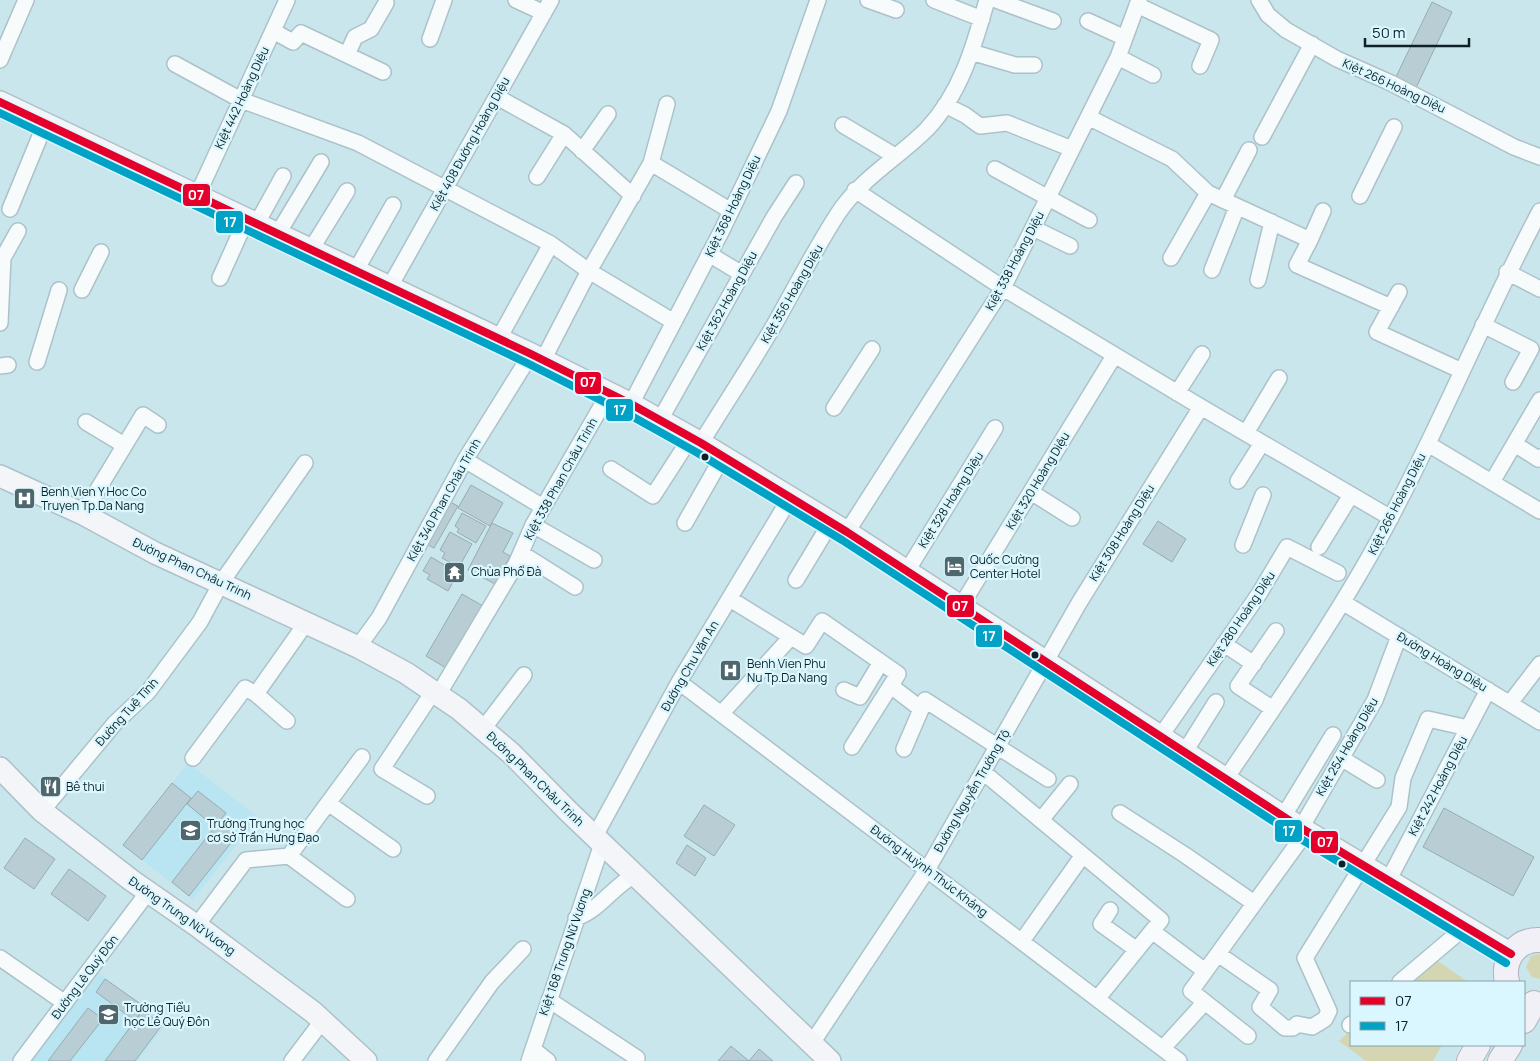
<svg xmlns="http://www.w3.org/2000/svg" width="1540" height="1061" viewBox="0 0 1540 1061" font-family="Manrope,sans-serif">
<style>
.built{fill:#b8e5f1}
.green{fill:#d3d6b0}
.building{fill:#b8ced4;stroke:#96acb2}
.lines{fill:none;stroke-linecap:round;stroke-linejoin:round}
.street-casing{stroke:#acc2c8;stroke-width:18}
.secondary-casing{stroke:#acc2c8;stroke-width:24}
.primary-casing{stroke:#b0b3bf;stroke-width:26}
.street{stroke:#f7fbfc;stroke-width:15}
.secondary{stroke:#f4f5f9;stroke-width:21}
.primary{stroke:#f1f0f6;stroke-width:24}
.bus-1-casing{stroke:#daf7ff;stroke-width:11}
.bus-2-casing{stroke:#daf7ff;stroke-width:11}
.bus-1{stroke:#e4002b;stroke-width:8}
.bus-2{stroke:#01a2c6;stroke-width:8}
.bus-dot{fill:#0d2126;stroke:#daf7ff;stroke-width:2}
.labels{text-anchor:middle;stroke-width:4.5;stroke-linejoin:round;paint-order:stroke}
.street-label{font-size:12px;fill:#0d2126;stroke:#daf7ff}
.poi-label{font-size:12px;fill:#0d2126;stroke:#daf7ff;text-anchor:start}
.line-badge{stroke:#daf7ff;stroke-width:2}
.badge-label{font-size:14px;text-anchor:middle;font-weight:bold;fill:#fff}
</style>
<rect width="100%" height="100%" fill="#cae6ed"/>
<path class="built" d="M188 763 258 817 193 900 123 845Z
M95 970 166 1024 138 1061H27Z"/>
<path class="green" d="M1540 954V979L1532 977 1526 967 1531 956Z
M1435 959 1468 982H1407Z
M1351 1030V1045H1442L1433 1061H1366L1339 1041Z"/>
<path class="building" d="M1432 2 1452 12 1415 90 1395 79Z
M471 485 503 503 490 526 458 508Z
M448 501 458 506 434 548 424 543Z
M462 513 486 526 476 543 457 532 459 529 455 526Z
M1158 521 1186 539 1172 562 1143 544Z
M492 523 513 533 503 552 510 556 495 584 468 570Z
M450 532 472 544 459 567 442 558 445 553 440 550Z
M431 557 458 573 448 591 427 579 430 575 423 571Z
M462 594 483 606 446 668 426 656Z
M172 783 191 798 142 860 123 845Z
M198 791 226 813 215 827 187 804Z
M704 805 735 825 714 856 684 836Z
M1444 808 1534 857 1513 896 1423 847Z
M220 820 238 834 189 896 172 882Z
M25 838 55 859 34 889 4 868Z
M687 845 706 858 695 876 676 863Z
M69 869 106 896 88 921 51 894Z
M105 979 145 1007 135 1021 96 992Z
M88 1008 103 1019 70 1061H48Z
M143 1010 162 1025 135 1061H105Z
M731 1046 749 1061H718Z
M759 1049 773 1061H749Z"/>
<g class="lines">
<defs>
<path id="street" d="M516 0 544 13
M868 0 896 10
M934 0 982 19
M996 0 1053 21
M1259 0 1268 15 1286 30 1337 59 1391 83 1514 147 1540 157
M1137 5 1211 40 1200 66
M1088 21 1125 38
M273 31 293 42 301 33 383 72
M430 39 444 0
M971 52 1015 65H1034
M347 55 355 37 371 29 386 3
M1118 57 1153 75
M0 60 26 0
M175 64 241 100 358 143 551 244 589 271 674 322
M497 97 564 134
M945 105 965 115 980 126 1007 123 1072 149
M1088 117 1172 159 1208 193 1310 240 1323 211
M843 125 895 156
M1262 137 1312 44
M582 151 608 114
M651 163 731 211
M995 169 1089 220
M537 177 564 134 633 196
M855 190 1003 288 1201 407 1391 518
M197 196 287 0
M1360 196 1394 127
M1223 200 1249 150
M10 209 45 124
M256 225 283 176
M1033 228 1070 246
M277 235 321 162
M1310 240 1297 265 1391 307
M310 251 347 191
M709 254 742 274
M1171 258 1208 193
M1212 270 1237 207
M355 272 393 205
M1507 272 1540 289
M220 278 246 220
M1258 280 1272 222
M389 288 551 0
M82 290 101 252
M1399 292 1377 332 1462 371
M0 323 3 258 18 231
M1483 325 1531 349 1513 382
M498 340 551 244
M543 360 589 271 651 163 667 104
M37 362 59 290
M0 366 8 365
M1177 393 1202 354
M631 404 722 230 779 111 818 0
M834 408 872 349
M660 420 774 217 796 183
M86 422 124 445
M1246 433 1279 378
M701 443C725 404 750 366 773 327 794 290 814 251 837 215 861 178 897 159 927 129 961 93 974 46 987 0
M1428 444 1540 511
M1515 444 1538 459 1540 457
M465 460 543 507
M611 469 653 496 691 437
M1238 481 1262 443
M1492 482 1540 400
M1031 492 1072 518
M83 514 143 415 158 425
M685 523 723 456
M533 525 594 560
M847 532 1003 288 1118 57 1139 0
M1243 545 1263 495
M1319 547 1351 495
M521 553 575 587
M907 571 995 428
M796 580 831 522
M730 599 806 646 822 621 898 674 852 747
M1344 603 1540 722
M961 606 1114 356
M1224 644 1254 664
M358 647 379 618 465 460 531 354
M679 682 1179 1061
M891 686 921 709
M844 690 860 697 881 662
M256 694 306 623
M438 695 516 564 533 525 609 393
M1510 703 1540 664
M1273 709 1238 686 1276 631
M721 714 791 637
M483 729 524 675
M1160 737 1259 594 1287 547 1338 573
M904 749 925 700 1048 779
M1184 753 1216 702
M193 758 245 688 256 694 287 721
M1341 758 1377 780
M983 772 1161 920 1097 999
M1225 780C1283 694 1343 609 1391 517 1444 417 1487 311 1540 211
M427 796 382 769 433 692
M328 803 393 849
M42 811 115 723 148 692 200 622 221 583 305 463
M1120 813 1185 855 1254 903
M1283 817 1333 735
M1041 820 1070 784
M1301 828 1375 700 1399 636
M595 836 679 682 790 498
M289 856 347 899
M1388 881 1488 690
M1110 910 1101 924 1137 950
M576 918C600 910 613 886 635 875
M197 925 246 860 289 856 362 757
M1152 931 1205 971
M1022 941 1083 855
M1218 954 1270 990 1260 1007 1285 1028H1293L1297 1024 1312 1027 1325 1019 1329 1011 1305 958 1399 807 1403 778 1428 719 1468 728
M0 958 65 1003
M1400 982 1465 927
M549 1000 637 1058
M1350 1025 1351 1024
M1248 1036 1191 991 1306 832
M812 1043 927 870 1079 603 1201 407
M1163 1048 1205 1002
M533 1049 548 1061
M21 1061 148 892
M292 1061 323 1020
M436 1061 492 982 523 949
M529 1061 602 844"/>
<path id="secondary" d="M0 102 531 354 631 404 701 443 847 532 1301 828 1511 954
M0 476 83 514 155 553 358 647 406 673 459 709 512 754 569 812 830 1061
M0 768 42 811 131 880 200 928 313 1012 366 1061"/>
<path id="primary" d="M1507 982C1502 960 1516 939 1540 940
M1524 1021 1534 1003
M1469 1061 1478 1045
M1500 1061 1510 1045"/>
</defs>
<use href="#street" class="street-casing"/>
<use href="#secondary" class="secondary-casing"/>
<use href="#primary" class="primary-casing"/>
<use href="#street" class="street"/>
<use href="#secondary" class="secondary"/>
<use href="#primary" class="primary"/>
<defs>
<path id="bus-1" d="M0 102 531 354 631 404 701 443 847 532 1301 828 1511 954"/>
<path id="bus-2" d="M0 113 527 363 626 413 696 452 842 540 1296 836 1506 963"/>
</defs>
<use href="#bus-1" class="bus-1-casing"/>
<use href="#bus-2" class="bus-2-casing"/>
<use href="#bus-1" class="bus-1"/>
<use href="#bus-2" class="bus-2"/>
</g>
<defs>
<symbol id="hospital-square" viewBox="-11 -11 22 22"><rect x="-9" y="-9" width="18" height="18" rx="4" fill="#4f666c" stroke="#daf7ff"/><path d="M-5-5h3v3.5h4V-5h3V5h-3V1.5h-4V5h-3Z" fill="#fff"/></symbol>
<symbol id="hotel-square" viewBox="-11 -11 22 22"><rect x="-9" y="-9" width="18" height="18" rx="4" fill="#4f666c" stroke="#daf7ff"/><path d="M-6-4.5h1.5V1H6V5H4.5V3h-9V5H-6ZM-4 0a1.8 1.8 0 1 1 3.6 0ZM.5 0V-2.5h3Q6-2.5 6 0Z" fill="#fff"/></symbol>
<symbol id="temple-square" viewBox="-11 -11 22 22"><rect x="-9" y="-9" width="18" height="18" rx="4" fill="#4f666c" stroke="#daf7ff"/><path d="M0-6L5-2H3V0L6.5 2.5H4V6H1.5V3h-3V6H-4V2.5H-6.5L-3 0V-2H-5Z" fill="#fff"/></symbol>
<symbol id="restaurant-square" viewBox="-11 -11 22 22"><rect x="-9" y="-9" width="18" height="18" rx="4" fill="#4f666c" stroke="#daf7ff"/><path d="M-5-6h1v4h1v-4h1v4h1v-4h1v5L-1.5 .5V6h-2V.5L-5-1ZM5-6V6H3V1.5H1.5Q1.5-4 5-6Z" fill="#fff"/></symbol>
<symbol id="school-square" viewBox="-11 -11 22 22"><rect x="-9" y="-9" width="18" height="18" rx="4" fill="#4f666c" stroke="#daf7ff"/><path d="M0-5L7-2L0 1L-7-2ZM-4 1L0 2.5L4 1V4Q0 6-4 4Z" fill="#fff"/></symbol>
</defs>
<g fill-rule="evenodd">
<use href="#hospital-square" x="12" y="486" width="25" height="25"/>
<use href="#hotel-square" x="942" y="554" width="25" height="25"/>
<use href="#temple-square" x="442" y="560" width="25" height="25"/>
<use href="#hospital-square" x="718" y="658" width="25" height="25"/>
<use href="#restaurant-square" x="38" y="774" width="25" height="25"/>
<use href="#school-square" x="178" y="818" width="25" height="25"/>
<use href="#school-square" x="96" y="1002" width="25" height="25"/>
</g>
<g class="bus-dot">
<circle cx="705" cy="457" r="4.5"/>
<circle cx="1035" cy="655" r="4.5"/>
<circle cx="1342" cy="864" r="4.5"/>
</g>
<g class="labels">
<g class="street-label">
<text transform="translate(1394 86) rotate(25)" y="4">Kiệt 266 Hoàng Diệu</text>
<text transform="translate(242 98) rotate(-65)" y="4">Kiệt 442 Hoàng Diệu</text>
<text transform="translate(470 144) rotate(-61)" y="4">Kiệt 408 Đường Hoàng Diệu</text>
<text transform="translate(733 206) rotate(-64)" y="4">Kiệt 368 Hoàng Diệu</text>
<text transform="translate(1015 261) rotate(-62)" y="4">Kiệt 338 Hoàng Diệu</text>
<text transform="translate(792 294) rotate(-60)" y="4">Kiệt 356 Hoàng Diệu</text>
<text transform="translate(727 301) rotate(-61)" y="4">Kiệt 362 Hoàng Diệu</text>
<text transform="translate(561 479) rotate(-61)" y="4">Kiệt 338 Phan Châu Trinh</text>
<text transform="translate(1038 481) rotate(-59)" y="4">Kiệt 320 Hoàng Diệu</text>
<text transform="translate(444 500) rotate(-61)" y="4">Kiệt 340 Phan Châu Trinh</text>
<text transform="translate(951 500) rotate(-58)" y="4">Kiệt 328 Hoàng Diệu</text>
<text transform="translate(1397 504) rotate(-63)" y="4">Kiệt 266 Hoàng Diệu</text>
<text transform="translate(1122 533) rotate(-58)" y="4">Kiệt 308 Hoàng Diệu</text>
<text transform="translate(192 569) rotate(25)" y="4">Đường Phan Châu Trinh</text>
<text transform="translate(1241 619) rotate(-56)" y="4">Kiệt 280 Hoàng Diệu</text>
<text transform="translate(1442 662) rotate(31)" y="4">Đường Hoàng Diệu</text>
<text transform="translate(690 666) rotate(-60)" y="4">Đường Chu Văn An</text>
<text transform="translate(127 712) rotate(-48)" y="4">Đường Tuệ Tĩnh</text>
<text transform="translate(1347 747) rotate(-60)" y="4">Kiệt 254 Hoàng Diệu</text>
<text transform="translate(535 779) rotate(44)" y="4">Đường Phan Châu Trinh</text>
<text transform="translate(1438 786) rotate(-62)" y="4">Kiệt 242 Hoàng Diệu</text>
<text transform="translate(972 791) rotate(-60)" y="4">Đường Nguyễn Trường Tộ</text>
<text transform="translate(929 871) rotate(37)" y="4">Đường Huỳnh Thúc Kháng</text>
<text transform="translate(182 916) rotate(35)" y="4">Đường Trưng Nữ Vương</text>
<text transform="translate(565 952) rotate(-71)" y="4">Kiệt 168 Trưng Nữ Vương</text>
<text transform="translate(85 977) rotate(-53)" y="4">Đường Lê Quý Đôn</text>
</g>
<g class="poi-label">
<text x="41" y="496">Benh Vien Y Hoc Co<tspan x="41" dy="14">Truyen Tp.Da Nang</tspan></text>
<text x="970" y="564">Quốc Cường<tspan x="970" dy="14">Center Hotel</tspan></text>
<text x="471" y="576">Chùa Phổ Đà</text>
<text x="747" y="668">Benh Vien Phu<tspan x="747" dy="14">Nu Tp.Da Nang</tspan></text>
<text x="66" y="791">Bê thui</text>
<text x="207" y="828">Trường Trung học<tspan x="207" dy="14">cơ sở Trần Hưng Đạo</tspan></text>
<text x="124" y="1012">Trường Tiểu<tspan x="124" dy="14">học Lê Quý Đôn</tspan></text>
</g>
</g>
<g class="line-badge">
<rect x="182" y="183" width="29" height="24" rx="5" fill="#e4002b"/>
<rect x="215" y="210" width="29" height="24" rx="5" fill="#01a2c6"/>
<rect x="574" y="371" width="28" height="24" rx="5" fill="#e4002b"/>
<rect x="605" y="398" width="29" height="24" rx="5" fill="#01a2c6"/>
<rect x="946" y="594" width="29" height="24" rx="5" fill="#e4002b"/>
<rect x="975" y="624" width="28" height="24" rx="5" fill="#01a2c6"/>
<rect x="1274" y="819" width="29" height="24" rx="5" fill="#01a2c6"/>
<rect x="1310" y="830" width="29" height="24" rx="5" fill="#e4002b"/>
</g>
<g class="badge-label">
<text x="196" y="200">07</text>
<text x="230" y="227">17</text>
<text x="588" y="387">07</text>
<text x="620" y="415">17</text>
<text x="960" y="611">07</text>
<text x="989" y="641">17</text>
<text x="1289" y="836">17</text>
<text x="1325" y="847">07</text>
</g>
<rect x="1350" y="981" width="175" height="65" fill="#daf7ff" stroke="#88a1a8"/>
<rect x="1360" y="997" width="25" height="8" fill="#e4002b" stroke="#88a1a8"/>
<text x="1395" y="1006" font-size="15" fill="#0d2126">07</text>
<rect x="1360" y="1022" width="25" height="8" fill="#01a2c6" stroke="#88a1a8"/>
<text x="1395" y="1031" font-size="15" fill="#0d2126">17</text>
<path d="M1365 38v8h104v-8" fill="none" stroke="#0d2126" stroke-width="2.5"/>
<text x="1372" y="38" font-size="15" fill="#0d2126" stroke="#daf7ff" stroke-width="4" paint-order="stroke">50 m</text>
</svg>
